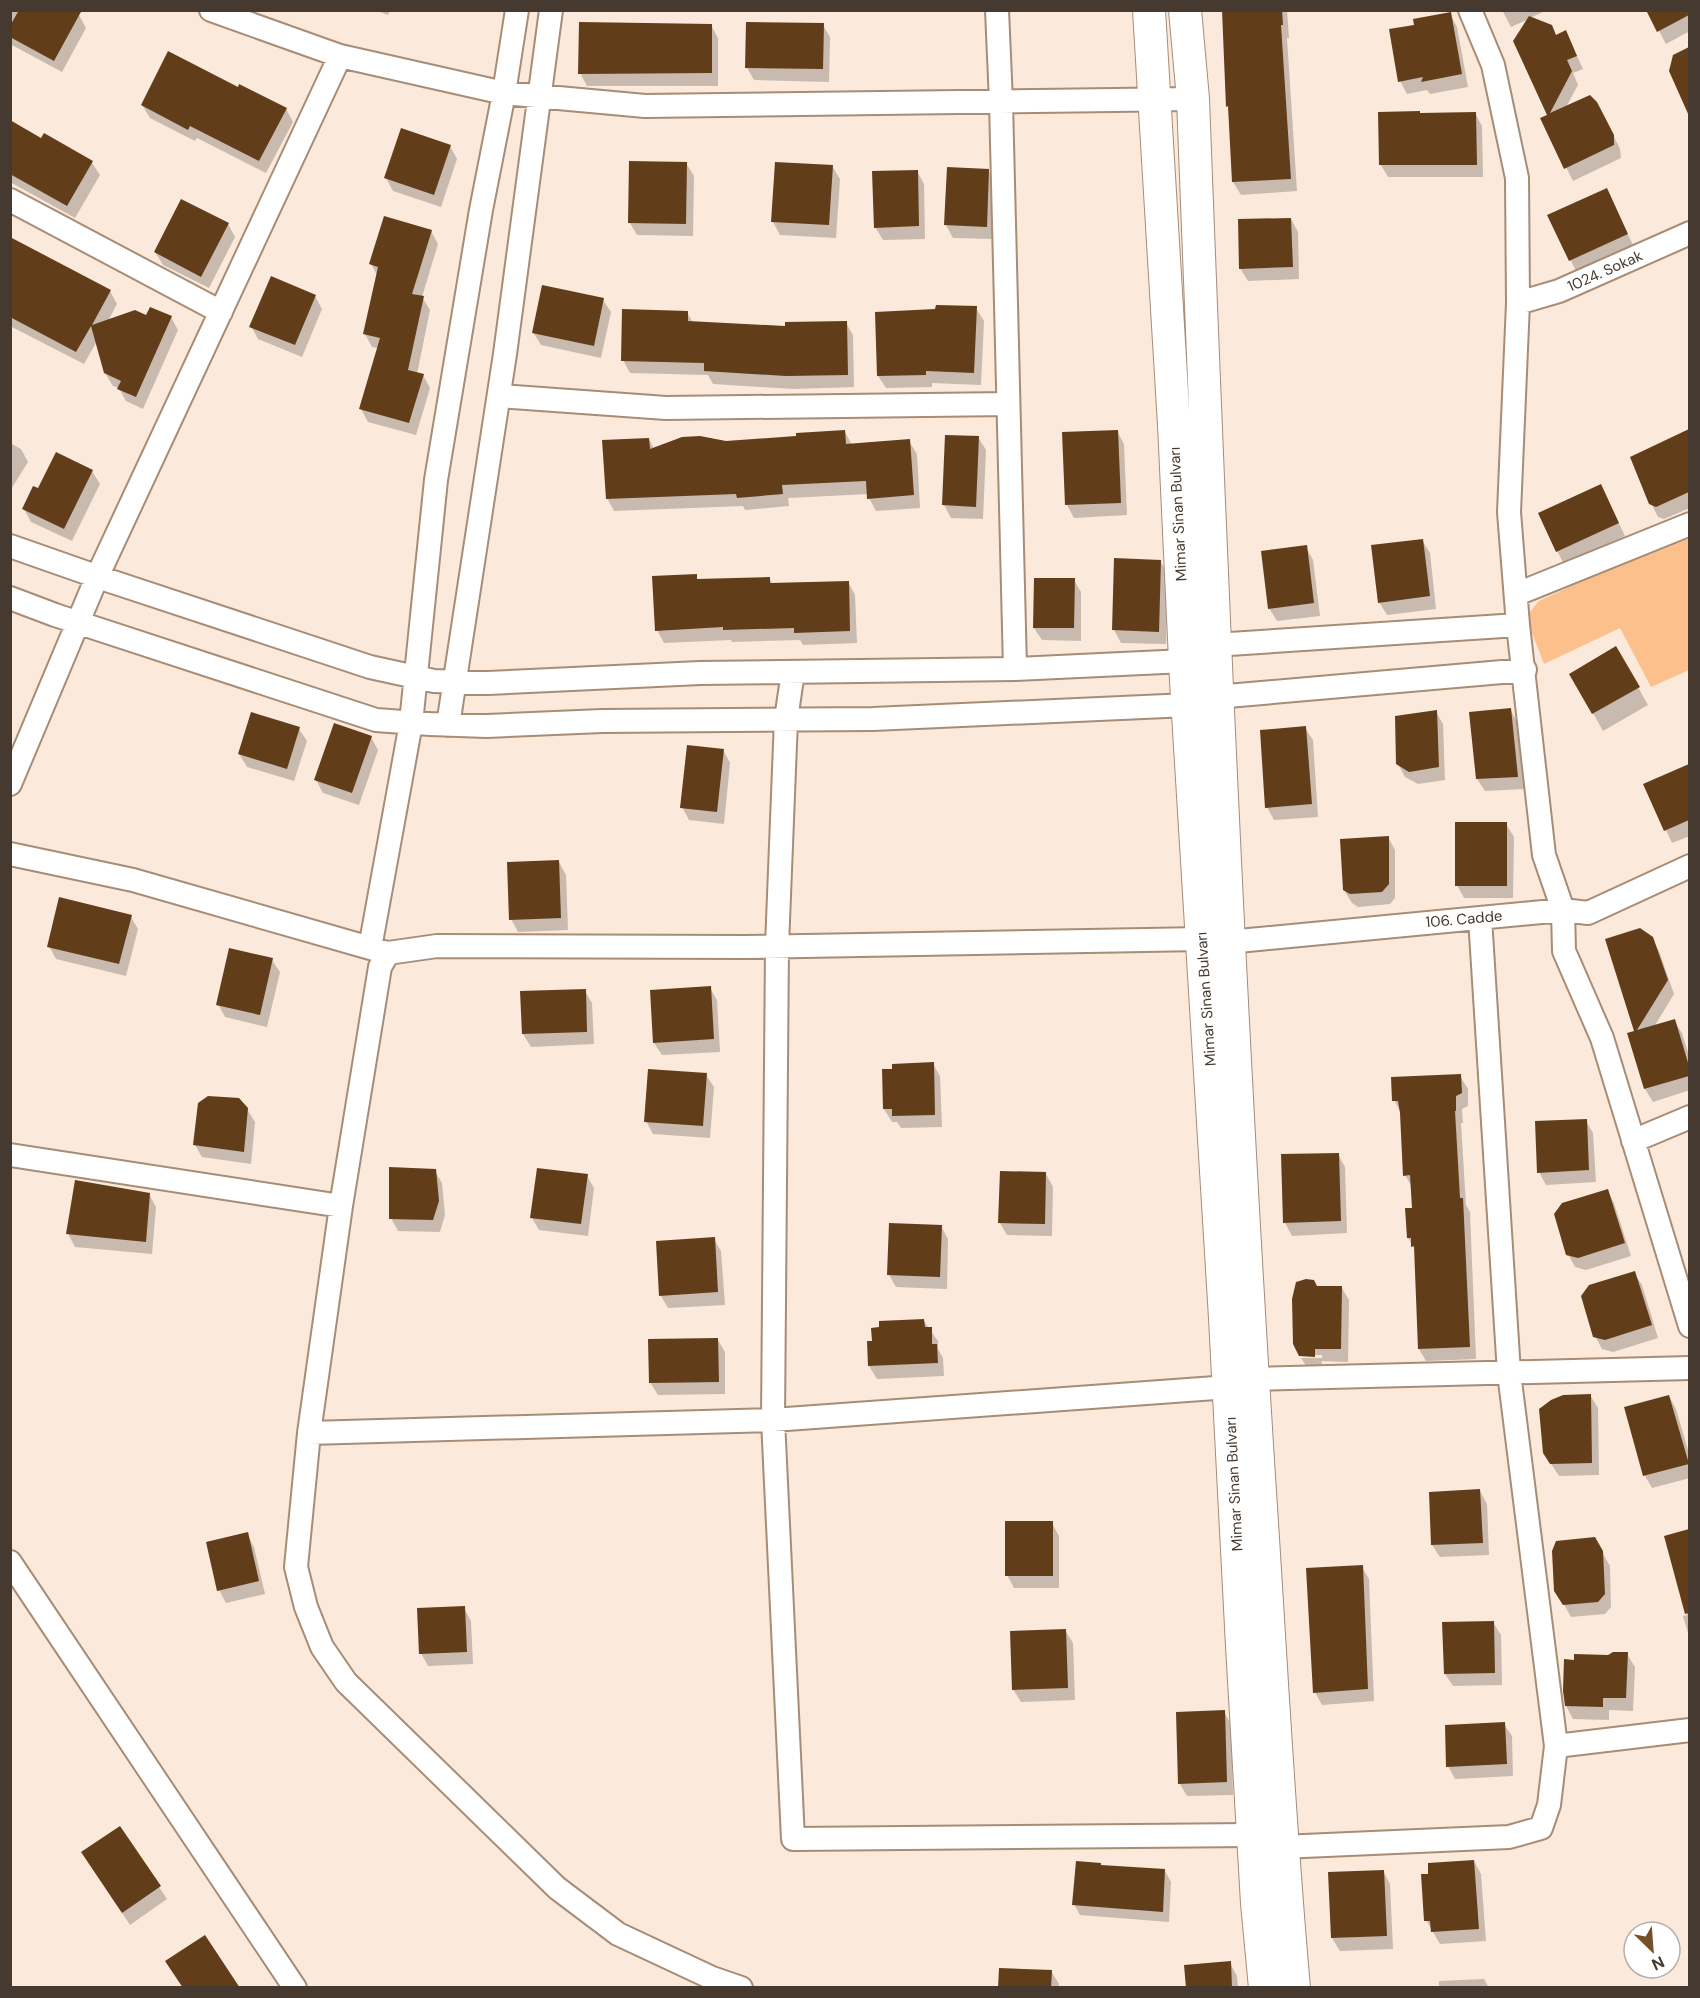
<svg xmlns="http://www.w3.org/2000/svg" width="1700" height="1998" viewBox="0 0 1700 1998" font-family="'DM Sans',sans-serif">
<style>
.green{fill:#fcc08d}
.shadow{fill:#0003}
.building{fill:#623d19}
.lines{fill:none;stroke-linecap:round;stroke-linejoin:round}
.minor-casing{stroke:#a78c76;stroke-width:26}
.secondary-casing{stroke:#a78c76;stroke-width:34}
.minor{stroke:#fff;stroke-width:22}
.secondary{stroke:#fff;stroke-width:32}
.labels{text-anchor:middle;stroke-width:6;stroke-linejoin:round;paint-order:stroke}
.street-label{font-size:15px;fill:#453930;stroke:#fff}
</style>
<rect width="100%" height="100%" fill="#fbe9db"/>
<path class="green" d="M1689 532V670L1651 687 1620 628 1544 664 1526 617 1539 601Z"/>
<path class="shadow" d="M10 10H70L79 15 86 28 62 72 10 44Z
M375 10H390L388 15Z
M1223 10H1287L1289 38H1287L1297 191 1241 195 1233 182Z
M1502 10H1547L1530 18 1556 36 1566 32 1583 69 1573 73 1578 85 1566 107 1604 116 1620 149 1621 158 1573 181 1542 119 1549 115 1529 19 1511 27Z
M1648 10H1690V31L1666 44Z
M1450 14 1457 27 1468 87 1430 94 1427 90 1407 94 1400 81 1416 26Z
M711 25 718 38V86H587L580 73Z
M823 25 830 37 829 82 754 80 747 68Z
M1690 49V109L1684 99 1675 56Z
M238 89 286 109 293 122 266 173 197 138 195 141 150 118 142 105Z
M1475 113 1482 126 1483 177H1388L1381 165Z
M10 122 42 140 45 135 92 163 100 175 75 218 10 182Z
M450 146 457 159 441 207 393 191 386 178Z
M686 163 694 176 693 236 637 235 630 223Z
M832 166 840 179 836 238 780 235 773 222Z
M988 170 996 183 993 239 953 238 946 225Z
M917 171 924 184 925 239 883 240 875 227Z
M1606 190 1634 247 1577 273 1549 216Z
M1291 219 1298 232 1299 279 1248 281 1240 268Z
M228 224 235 237 209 288 163 265 155 252Z
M431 231 438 244 422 297 430 310 417 374 423 375 430 388 416 435 368 422 361 409 378 348 372 347 365 334 377 275 371 264Z
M10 239 110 291 117 304 108 321 171 317 178 330 143 409 126 401 119 388 113 386 105 373 97 341 84 364 10 326Z
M315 296 322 309 302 357 258 339 251 326Z
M603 300 611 312 601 358 541 345 533 332Z
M976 308 984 321 981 385 932 383V387L886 388 878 376 937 311Z
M687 312 693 323 786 327 846 323 853 335 854 387 794 389 713 384 708 375 630 373 623 360Z
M1117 431 1124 444 1127 515 1074 518 1067 505Z
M1688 431 1690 508 1664 519 1658 517 1651 503Z
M845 432 852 445 909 441 917 454 920 508 876 511 869 498V494L788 498 789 506 745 510 743 506 614 511 607 498 649 439 654 449Z
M978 437 986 450 983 519 951 518 944 505Z
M10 443 21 449 28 462 10 491Z
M92 471 100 484 72 541 31 522 24 509 39 490Z
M1601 486 1625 536 1564 564 1557 551Z
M1422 540 1430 553 1436 609 1387 615 1379 602Z
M1306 547 1313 560 1320 616 1277 621 1269 608Z
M1160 561 1168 574 1166 644 1121 643 1114 630Z
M696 575 698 580 769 578 773 584 848 582 855 595 857 643 803 645 800 640 732 642 731 640 664 643 657 630Z
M1074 580 1081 592V641L1042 640 1034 628Z
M1616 648 1648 705 1603 731 1571 674Z
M1510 709 1517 722 1524 789 1485 791 1477 779Z
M1436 712 1443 724 1445 780 1418 784 1405 777 1398 764Z
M1305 728 1313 740 1318 817 1274 820 1267 807Z
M299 729 307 741 294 781 247 767 239 754Z
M371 737 378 750 359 805 323 793 316 780Z
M723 750 730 763 724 824 689 820 682 807Z
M1690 765V836L1672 843 1645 785Z
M1506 824 1514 837 1513 898H1464L1457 885Z
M1388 837 1395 850V898L1390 904 1358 907 1352 903 1344 890Z
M559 862 566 875 568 930 518 932 511 919Z
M131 917 138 929 126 976 56 959 49 946Z
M1652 938 1659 951 1674 994 1654 1027 1674 1021 1682 1033 1690 1059V1090L1653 1102 1645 1089 1629 1034 1636 1032Z
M272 960 280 972 267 1027 225 1017 218 1004Z
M710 988 717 1000 720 1052 662 1055 654 1043Z
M585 991 592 1003 594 1044 531 1047 523 1034Z
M933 1064 940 1076 942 1127 901 1128 897 1122H892L884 1109V1071Z
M706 1075 714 1087 710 1138 653 1134 646 1121Z
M1460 1076 1468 1089V1106L1462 1109 1463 1123H1461L1466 1205 1470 1212 1476 1359 1426 1361 1419 1349 1416 1252 1408 1238 1413 1209 1412 1187 1405 1175 1401 1113 1394 1100Z
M247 1109 255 1122 251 1164 202 1157 195 1145Z
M1586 1121 1593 1133 1596 1182 1546 1185 1539 1172Z
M1338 1154 1345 1167 1347 1233 1292 1236 1285 1223Z
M435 1171 442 1183 445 1215 440 1232 398 1231 391 1218Z
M1046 1174 1053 1187 1052 1236 1007 1235 1000 1223Z
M587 1176 594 1188 588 1236 539 1230 532 1218Z
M1607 1190 1614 1203 1631 1256 1586 1270 1575 1267 1568 1254Z
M149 1194 156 1207 152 1254 75 1247 68 1234Z
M941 1226 948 1239 947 1289 896 1287 889 1275Z
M714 1239 721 1251 725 1305 668 1308 661 1296Z
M1634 1273 1642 1285 1658 1338 1613 1352 1602 1349 1595 1336Z
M1317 1287 1342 1288 1349 1300 1348 1362 1322 1361 1321 1369H1308L1301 1358H1322V1355H1300Z
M923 1320 938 1341V1349L943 1358 944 1376 877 1379 869 1366 868 1342H874Z
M718 1340 725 1352V1394L658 1395 650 1382Z
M1590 1395 1598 1408 1599 1475 1559 1476 1544 1453Z
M1669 1396 1676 1409 1690 1457V1478L1652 1488 1645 1476 1626 1408Z
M1480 1491 1487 1504 1489 1555 1440 1557 1432 1545Z
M1052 1523 1059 1536V1588H1014L1007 1575Z
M1690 1531V1640L1683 1616 1687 1615 1665 1537Z
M247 1534 254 1547 265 1594 226 1603 219 1590Z
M1594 1538 1610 1566 1611 1607 1605 1614 1571 1617 1556 1590Z
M1362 1567 1369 1579 1374 1701 1322 1705 1315 1692Z
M464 1608 471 1621 473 1664 428 1666 421 1653Z
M1493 1622 1501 1635 1502 1685 1453 1686 1445 1674Z
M1065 1630 1073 1643 1075 1700 1021 1702 1013 1689Z
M1627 1654 1635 1667 1633 1711 1609 1710V1720L1573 1719 1566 1706 1575 1661Z
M1224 1712 1231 1724 1233 1795 1187 1796 1180 1784Z
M1504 1724 1512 1736 1513 1776 1455 1779 1448 1766Z
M120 1828 167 1899 130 1925 83 1853Z
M1474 1861 1481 1874 1486 1941 1440 1944 1426 1920Z
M1101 1867 1165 1871 1171 1882 1169 1922 1080 1915 1074 1904Z
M1383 1871 1390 1884 1393 1949 1340 1951 1332 1938 1330 1873Z
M1230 1963 1237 1976 1238 1988H1187Z
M1051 1971 1059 1984 1058 1988H1000Z
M1484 1979 1489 1988H1439V1981Z"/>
<path class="building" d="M19 10H82L54 61 10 37V26Z
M1222 10H1282L1283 25H1281L1291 179 1232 182 1228 106 1226 107Z
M1646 10H1689V15L1657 32Z
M1451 12 1462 74 1421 82 1423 77 1398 82 1389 29 1414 25 1413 19Z
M1529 16 1552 25 1556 35 1566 30 1577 56 1567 60 1572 71 1550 113 1590 95 1597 102 1614 135V145L1564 169 1540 118 1547 115 1513 41Z
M579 22 712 24V73L578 74Z
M746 22 824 23 823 69 745 68Z
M1689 47V116L1669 71 1673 55Z
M168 51 238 87 239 84 287 108 259 161 190 126 188 130 141 105Z
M1420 111V113L1476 112 1477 165H1379L1378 112Z
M10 120 41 138 44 133 93 161 67 206 10 174Z
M401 128 451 145 434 195 384 178Z
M629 161 687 162 686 224 628 223Z
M775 162 833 165 829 225 771 222Z
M947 167 989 169 987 227 944 225Z
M918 170 919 226 874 228 872 171Z
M1607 188 1628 234 1569 261 1547 215Z
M181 199 229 223 201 277 154 252Z
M384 216 432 230 412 294 424 296 408 370 424 374 409 423 359 409 380 338 363 334 378 267 369 264Z
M1291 218 1293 267 1239 269 1238 219Z
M10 237 111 290 92 325 135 310 146 315 150 307 172 316 136 397 117 389 121 381 104 373 91 326 76 352 10 317Z
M271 276 316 295 295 345 249 327Z
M542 285 604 298 594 346 532 333Z
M936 305 977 306 974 373 926 371V375L877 376 875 312 935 309Z
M622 309 688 311V321L785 326V322L847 321 848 375 786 376 704 371V363L621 361Z
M1689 429V492L1656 507 1649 504 1630 457Z
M845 430 846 444 910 439 914 495 867 499 866 481 782 485 783 494 737 498 736 494 606 499 602 440 649 438 650 449 682 437 700 436 726 441 796 436V433Z
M1118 430 1121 503 1065 505 1062 432Z
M945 435 979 436 976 507 942 505Z
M56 452 93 470 64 529 22 509 33 486 38 488Z
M1601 484 1619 523 1556 552 1538 513Z
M1423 539 1430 596 1378 603 1371 545Z
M1307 545 1314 603 1268 609 1261 551Z
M1114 558 1161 560 1159 632 1112 630Z
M697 574V579L770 577V583L849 581 850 631 794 633V628L723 630V627L655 631 652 576Z
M1034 578H1075L1074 628H1033Z
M1616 646 1640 687 1592 714 1569 674Z
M1511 708 1518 777 1476 779 1469 712Z
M1437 710 1439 767 1409 772 1396 764 1395 716Z
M251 712 300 727 287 769 238 754Z
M334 723 372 736 352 793 314 780Z
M1306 726 1312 804 1265 808 1260 730Z
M687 745 724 749 717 812 680 808Z
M1689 764V820L1664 831 1643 784Z
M1455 822H1507V886H1455Z
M1389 836V884L1382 892 1350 894 1343 890 1340 839Z
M559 860 561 918 509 920 507 862Z
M59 897 132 915 119 964 47 947Z
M1640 928 1653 937 1668 980 1637 1030 1675 1019 1689 1066V1076L1644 1089 1627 1033 1634 1031 1605 939Z
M229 948 273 958 260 1015 216 1005Z
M711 986 714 1039 653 1043 650 990Z
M586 989 587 1032 522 1034 520 991Z
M934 1062 935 1115 892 1116V1109H883L882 1069H892V1064Z
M648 1069 707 1073 703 1126 644 1122Z
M1461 1074 1462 1093 1456 1096V1111H1455L1460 1198H1463L1470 1347 1418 1349 1414 1246 1411 1247V1238H1407L1405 1208H1412L1410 1175 1403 1176 1400 1113 1398 1101H1392L1391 1077Z
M208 1096 239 1098 248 1108 244 1152 193 1145 198 1103Z
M1587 1119 1589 1170 1537 1173 1535 1121Z
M1339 1153 1341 1221 1283 1223 1281 1154Z
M389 1167 436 1169 439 1201 433 1220 389 1219Z
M537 1168 588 1174 581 1224 530 1218Z
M1000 1171 1046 1172 1045 1224 998 1223Z
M75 1180 150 1193 146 1242 66 1234Z
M1608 1189 1625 1243 1578 1258 1566 1255 1554 1214 1562 1203Z
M889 1223 942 1225 940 1277 887 1275Z
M715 1237 718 1292 659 1296 656 1241Z
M1635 1271 1652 1325 1605 1340 1593 1337 1581 1296 1589 1285Z
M1306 1279 1314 1280 1317 1286H1342L1341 1349H1315V1357L1299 1356 1293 1344 1292 1299 1296 1282Z
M924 1319 925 1327H932V1344H937L938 1363 868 1366 867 1341H872L871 1328 879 1327V1321Z
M718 1338 719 1382 649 1383 648 1339Z
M1591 1394 1592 1463 1550 1464 1543 1453 1539 1409 1551 1400 1563 1395Z
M1669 1395 1689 1464 1643 1476 1624 1407Z
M1480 1489 1483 1543 1431 1545 1429 1492Z
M1005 1521H1053V1576H1005Z
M1689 1529V1613L1685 1614 1664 1536Z
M248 1532 259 1581 217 1591 206 1542Z
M1595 1537 1603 1551 1605 1594 1598 1602 1563 1605 1554 1591 1552 1551 1556 1541Z
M1363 1565 1368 1689 1313 1693 1306 1568Z
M465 1606 467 1652 419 1654 417 1608Z
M1494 1621 1495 1673 1444 1674 1442 1622Z
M1066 1629 1068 1688 1012 1690 1010 1631Z
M1613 1652H1628L1626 1698H1603V1707L1565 1706 1563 1691 1564 1659 1574 1660V1654L1608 1655Z
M1225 1710 1227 1782 1178 1784 1176 1712Z
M1505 1722 1507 1764 1446 1767 1445 1725Z
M120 1826 161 1886 122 1913 81 1852Z
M1474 1860 1479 1929 1431 1932 1430 1921H1424L1421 1874H1428V1863Z
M1076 1861 1101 1863V1865L1165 1869 1163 1912 1072 1905Z
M1384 1870 1387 1936 1331 1938 1328 1872Z
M205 1935 240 1988H183L165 1961Z
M1231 1961 1232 1988H1186L1184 1965Z
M999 1968 1052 1970 1051 1988H998Z"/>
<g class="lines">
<defs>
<path id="minor" d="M211 10 340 56 504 93 645 106 1193 99
M997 10 1001 102 1015 669
M1470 10 1493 65 1517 178 1518 303 1509 512 1518 625 1544 855 1563 910 1564 951 1602 1038 1690 1326
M10 200 221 312
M1518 303 1559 291 1690 233
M499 396 666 408 1008 404
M10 546 107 580 370 667 434 681 488 683 700 673 1015 669 1185 661
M1517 594 1690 524
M10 598 55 615 376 720 430 724 487 726 602 721 873 719 1188 705
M1214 645 1518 625
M793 672 786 719 777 946 773 1420 793 1839 1253 1835
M1216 697 1525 670
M448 725 505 354 551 10
M10 784 97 577 340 56
M10 854 133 880 384 952
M1228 942 1563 910 1588 913 1690 866
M370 948 411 723 436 480 481 210 504 93 517 10
M1633 1141 1690 1117
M10 1155 341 1206
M1252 1379 1690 1368
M309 1433 773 1420 1229 1387
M10 1562 295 1988
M1556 1746 1690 1730
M1281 1847 1509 1837 1541 1828 1549 1805 1556 1746 1509 1373 1480 918
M741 1988 712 1978 618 1934 557 1888 346 1682 322 1647 306 1607 296 1567 309 1433 341 1206 380 967 388 953 437 946 744 947 1202 939"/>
<path id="secondary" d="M1149 10 1174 425 1186 681 1225 1318 1242 1646 1257 1903 1265 1988
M1185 10 1193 99C1211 574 1231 1048 1262 1523 1272 1678 1280 1833 1294 1988"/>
</defs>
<use href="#minor" class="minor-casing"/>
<use href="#secondary" class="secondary-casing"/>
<use href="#minor" class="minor"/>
<use href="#secondary" class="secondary"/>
</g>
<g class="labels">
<g class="street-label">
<text transform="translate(1605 271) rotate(-24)" y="5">1024. Sokak</text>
<text transform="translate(1178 514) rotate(-93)" y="5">Mimar Sinan Bulvarı</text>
<text transform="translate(1464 919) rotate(-5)" y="5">106. Cadde</text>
<text transform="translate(1206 999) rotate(-94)" y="5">Mimar Sinan Bulvarı</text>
<text transform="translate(1234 1484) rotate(-93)" y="5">Mimar Sinan Bulvarı</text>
</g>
</g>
<rect width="1700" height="1998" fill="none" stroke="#453930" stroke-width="24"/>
<g transform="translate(1652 1950) rotate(155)"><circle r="28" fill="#ffffff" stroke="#b5b0ac" stroke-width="1.5"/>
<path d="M0-4.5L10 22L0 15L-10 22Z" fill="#754e2b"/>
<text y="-9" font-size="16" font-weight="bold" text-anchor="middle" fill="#453930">N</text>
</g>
</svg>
